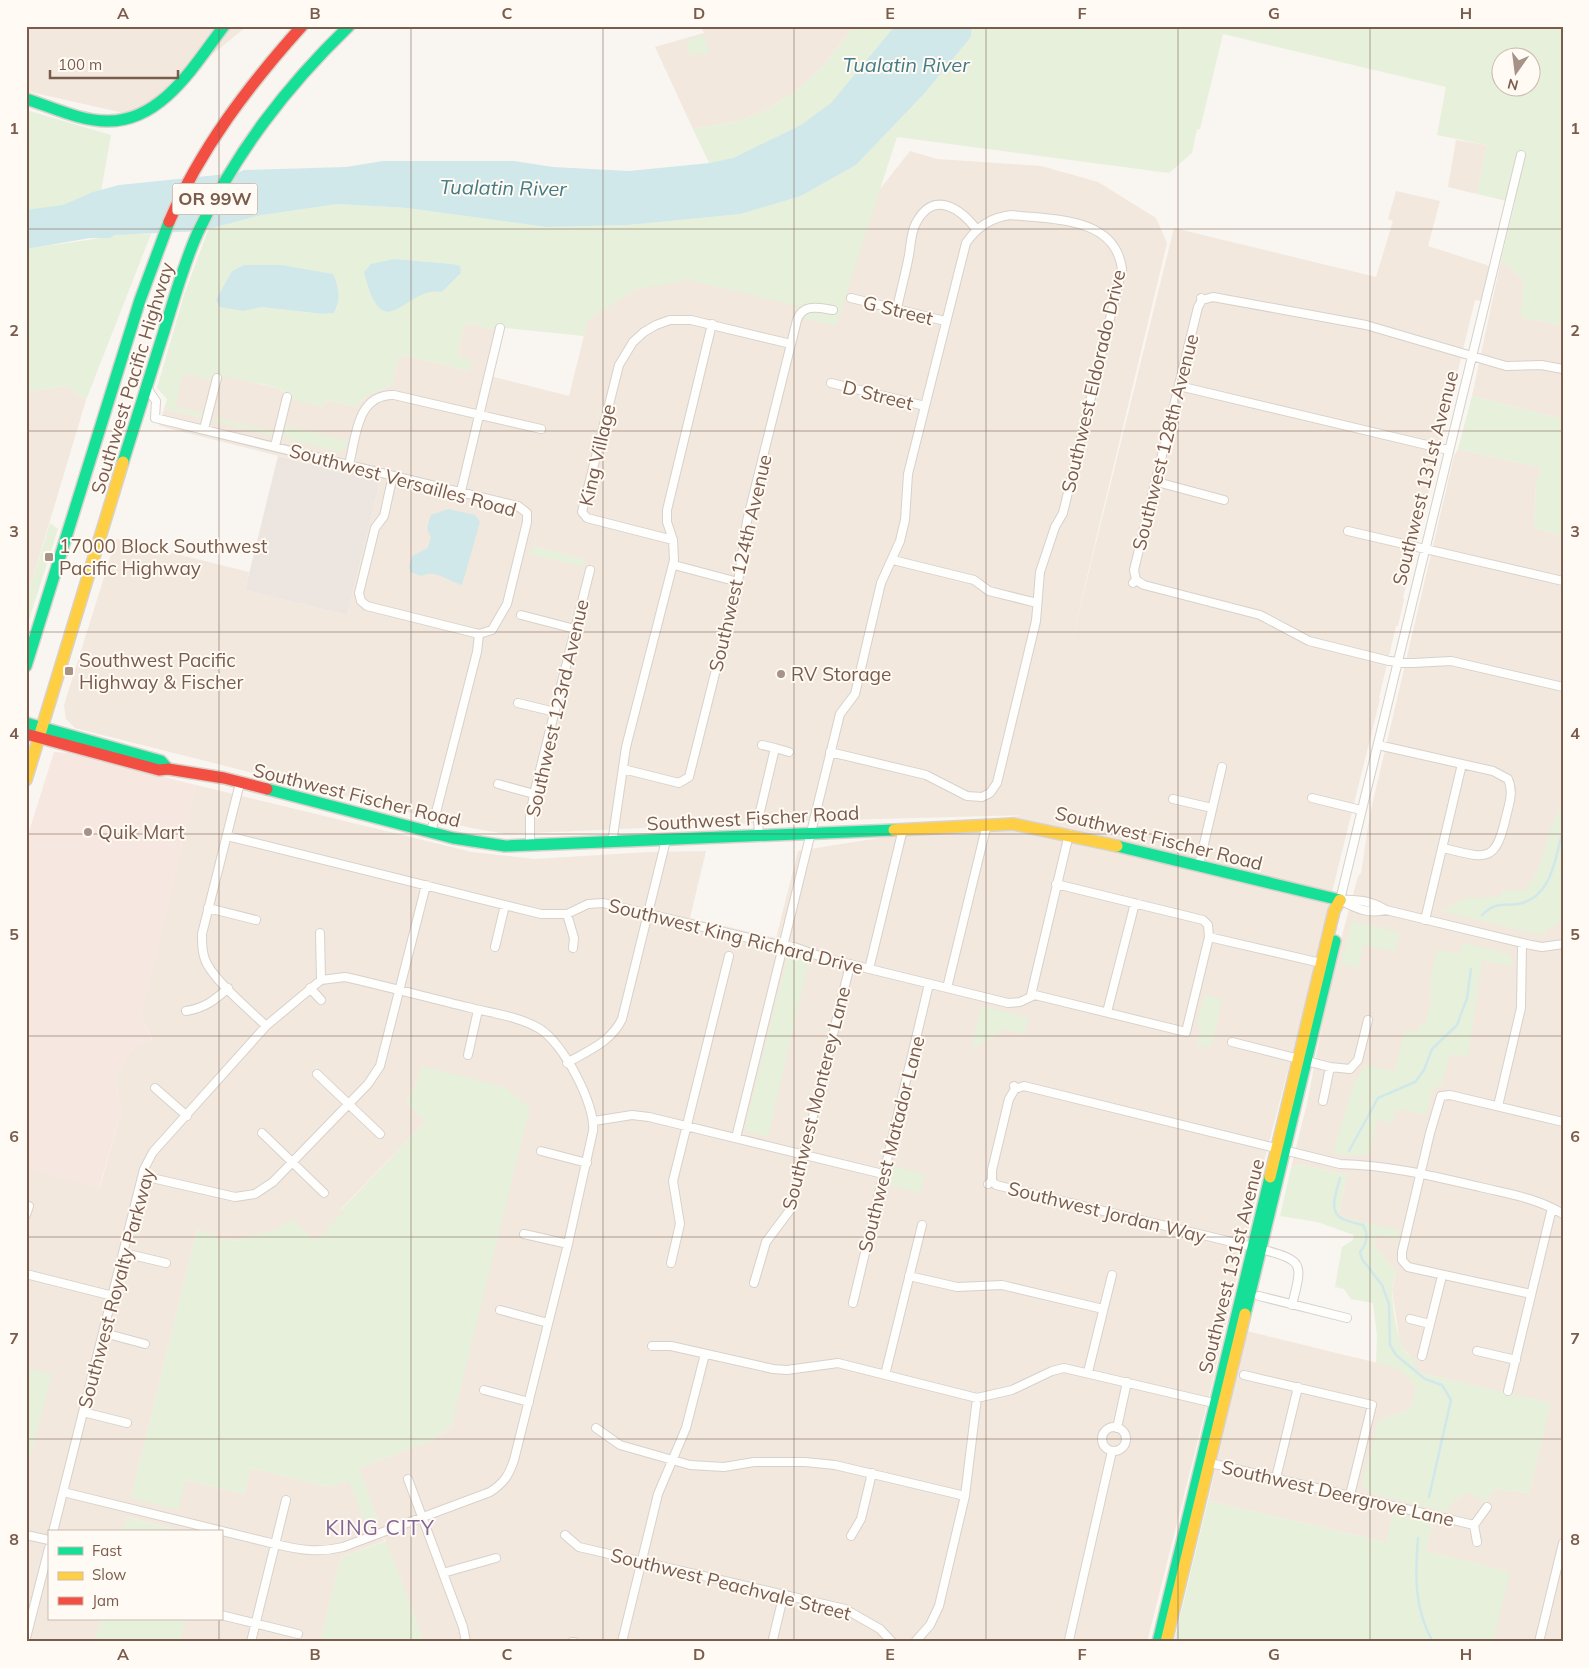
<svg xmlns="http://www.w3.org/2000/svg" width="1589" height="1668" viewBox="0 0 1589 1668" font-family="Mulish,sans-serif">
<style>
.residential{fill:#f2e8de;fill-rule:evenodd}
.commercial{fill:#f6e8e1}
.industrial{fill:#ede5e0}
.green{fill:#e7f0db;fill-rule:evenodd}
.water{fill:#d0e8ea}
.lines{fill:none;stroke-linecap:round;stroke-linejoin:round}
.stream{stroke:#d0e8ea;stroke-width:2.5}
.street-casing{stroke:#d7d1cb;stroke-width:10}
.fast-casing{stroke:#d9d2cb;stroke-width:14}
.slow-casing{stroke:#d9d2cb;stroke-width:14}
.jam-casing{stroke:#d9d2cb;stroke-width:14}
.street{stroke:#fefefd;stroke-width:8}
.fast{stroke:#16e098;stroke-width:11}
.slow{stroke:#ffcf43;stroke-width:11}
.jam{stroke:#f24e42;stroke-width:11}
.grid{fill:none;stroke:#7a5c4d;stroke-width:1;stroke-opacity:0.55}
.poi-dot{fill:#a69286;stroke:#fffaf3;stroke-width:2}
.labels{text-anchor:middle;stroke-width:4;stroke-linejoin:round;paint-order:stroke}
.shield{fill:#fffaf3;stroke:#a28b7f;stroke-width:1}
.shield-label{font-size:18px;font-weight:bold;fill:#7a5c4d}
.street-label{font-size:19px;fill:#7a5c4d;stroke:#fffaf3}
.poi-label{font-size:19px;fill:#7a5c4d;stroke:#fffaf3;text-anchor:start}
.water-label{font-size:20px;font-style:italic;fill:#437c86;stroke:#fffaf3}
.quarter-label{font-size:21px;letter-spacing:1px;fill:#846695;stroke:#fffaf3}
.neatline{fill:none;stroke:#7a5c4d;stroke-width:2}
.grid-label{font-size:16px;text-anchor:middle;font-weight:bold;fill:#7a5c4d}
</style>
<rect width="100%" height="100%" fill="#f9f5f0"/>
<path class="residential" d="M26 26H247L137 116 26 91Z
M701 26H855L822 67 799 89 763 112 739 121 693 129 655 47 704 33Z
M1456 140 1487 145 1477 194 1448 187Z
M910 151 937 159 1041 166 1098 182 1156 218 1167 243 1069 652 1174 228 1376 277 1393 221 1388 219 1396 191 1440 201 1428 246 1490 266 1482 301 1475 300 1403 598 1404 599 1398 626H1396L1379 698 1380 699 1330 900 1328 917 1265 1158 1210 1392 1147 1642H424L382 1532 384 1541 341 1557 320 1642H180L185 1619H221V1532H185L127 1517 123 1532H49V1619H101L95 1642H26V1168L100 1187 121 1112 115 1075 132 1049 152 1039 141 1015 196 785 472 852 534 859 649 852 706 851 690 918 776 938 798 851 1023 815 802 821 506 834 471 828 75 728 66 719 64 705 116 539 249 572 245 590 347 615 380 481 159 426 164 409 204 418 205 414 174 407 182 376 186 374 213 380 215 375 231 377 278 388 285 393 294 395 293 399 323 407 325 402 330 401 356 407 367 395 392 385 398 358 404 355 469 371 457 356 464 326 469 323 495 330 496 327 502 328 490 376 569 396 610 231 869 203ZM532 546 584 559 583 566 531 554ZM423 1066 452 1424 435 1439 359 1468 379 1523 367 1527 349 1480 330 1487 251 1468 244 1494 186 1480 131 1498 197 1230 216 1235 215 1239 242 1241 275 1230 292 1220 315 1242 344 1212 341 1209 426 1121 406 1102 416 1084Z
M1501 260 1523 279 1522 317 1563 326V419L1472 396Z
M67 386 86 400 26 601V392Z
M1458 449 1541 468 1536 483 1534 528 1563 536V1642H1493L1509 1572 1426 1551 1432 1523 1386 1542 1208 1501 1247 1331 1398 1368 1410 1378 1416 1389 1411 1409 1379 1421 1456 1499 1468 1492 1494 1489 1529 1493 1550 1403 1417 1372 1411 1358 1400 1344 1392 1290 1396 1272 1374 1245 1376 1235 1338 1216 1347 1175 1298 1164 1291 1168 1307 1104 1332 973 1358 876 1361 873 1370 814 1398 695 1454 456Z"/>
<path class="commercial" d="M54 752 69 753 196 785 141 1015 152 1040 132 1049 115 1075 121 1112 99 1188 26 1168V841Z"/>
<path class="industrial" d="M278 456 380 481 347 615 245 590Z"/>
<path class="green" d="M855 26H898L851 86 803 128 711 167 693 129 739 121 763 112 799 89 822 67Z
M972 26H1563V326L1521 317 1523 279 1501 260 1515 203 1477 194 1487 145 1437 135 1446 87 1223 34 1200 129H1197L1192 153 1169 173 897 137 836 326 795 316 799 306 687 280 635 290 588 320 584 336 496 327 495 330 469 323 464 326 457 356 472 360 469 371 404 355 398 358 392 385 367 395 356 407 330 401 325 402 323 407 293 400V395C286 394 282 389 275 387 255 382 235 379 215 375L213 380 186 374 182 377 175 407 205 414 204 418 164 409 167 399 157 388 184 295 209 228 262 215 338 204 407 208 546 227 629 225 741 214 801 196 856 165 924 94 971 37ZM1502 58H1532V88H1502ZM395 259 453 264 461 273 442 292 433 290 417 296ZM338 305 334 313 323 314 261 307Z
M703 35 710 53 690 56 686 40Z
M26 110 111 135 98 208 26 215Z
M151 234 86 400 67 386 26 392V249C56 244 87 241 116 235 126 233 140 235 151 234Z
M1472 396 1563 419V536L1534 528 1536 483 1541 468 1458 449Z
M214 417 275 432 274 436 213 421Z
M286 426 348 441 346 448 340 452 283 438Z
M50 523 58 529 26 629V601Z
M532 546 585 559 583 567 530 554Z
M1563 805V909L1560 922 1540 935 1441 911 1466 898 1497 897 1504 890H1526C1530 882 1537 874 1540 865 1548 844 1548 824 1563 805Z
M1352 921 1400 932 1395 952 1363 945 1359 968 1341 964Z
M1463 943 1510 954 1513 967 1482 960 1468 1057 1450 1054 1442 1084C1427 1090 1430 1102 1427 1115L1396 1109 1393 1123 1377 1120 1369 1155 1347 1156 1333 1153 1354 1082 1366 1065 1391 1071 1395 1070 1405 1029 1416 1032 1420 1025H1425L1431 1001 1430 981 1437 950 1460 954Z
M789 952 810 957 768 1137 746 1131 745 1127Z
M1204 995 1222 999 1211 1048 1197 1045 1201 1026 1197 1025Z
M982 1006 1029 1017 1024 1034 1004 1029 971 1051Z
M422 1066 502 1086 530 1107 452 1424 435 1439 359 1468 379 1523 366 1527 349 1481 330 1487 251 1468 244 1494 186 1480 178 1510 131 1498 197 1230 216 1235V1239L241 1241 242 1238 275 1230 292 1219 316 1241 343 1212 341 1210 426 1121 406 1102 416 1084Z
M892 1162 894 1166 925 1174 920 1193 889 1185 885 1188Z
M1298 1164 1347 1175 1338 1216 1400 1230 1398 1240 1376 1235 1374 1245 1396 1272C1395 1278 1392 1285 1392 1291 1393 1308 1397 1355 1415 1359L1417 1372 1551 1403 1529 1493 1494 1489 1486 1503 1468 1492 1456 1499 1446 1512 1370 1493 1362 1484 1378 1421 1411 1409 1416 1389C1404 1370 1398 1368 1376 1363L1377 1335 1373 1303 1351 1299 1344 1289 1335 1287 1342 1247 1353 1240 1354 1235 1317 1222 1280 1216 1291 1168Z
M26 1367 52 1374 26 1473Z
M1208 1501 1386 1542 1393 1514 1432 1523 1426 1551 1510 1572 1493 1642H1174Z
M126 1517 185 1532H123Z
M386 1541 424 1642H320L341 1557Z
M101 1619H185L180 1642H95Z"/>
<path class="water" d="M895 26H972L971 37 924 94 856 165 801 196 741 214 629 225 546 227 407 208 338 204 262 215 200 231 115 235 110 238H90L26 249V210L63 205 93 192 119 185 237 173 244 170 346 167 383 161H514L553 167 629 171 710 163 733 158 801 125 831 103Z
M395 259 453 264 460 266 461 273 442 292C404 285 384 352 364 272L371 264Z
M244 265H281L333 274C339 287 341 300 334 313L323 314 261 307 243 311 220 307 216 300 232 271Z
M448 509 475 515 480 522 462 585C447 581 435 569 422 576L410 572 409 567 412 556 428 548 431 537C425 529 428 524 431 515Z"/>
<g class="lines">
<path class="stream" d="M1482 915C1499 898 1507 909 1525 902 1553 892 1556 854 1563 830
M1349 1151 1378 1098 1415 1082 1424 1070 1432 1049 1457 1025 1467 998 1471 969
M1340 1178C1337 1190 1327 1213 1343 1219 1349 1222 1356 1223 1363 1225 1369 1235 1367 1243 1360 1252L1362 1259 1382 1285 1389 1304 1390 1345 1396 1355 1425 1379 1442 1385 1451 1400 1429 1497
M1418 1538C1415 1575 1414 1609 1433 1642"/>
<defs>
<path id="street" d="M851 298 945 321
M1201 298 1202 300 1213 297 1366 325 1506 366 1541 365 1563 369
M897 309C900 293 905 276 908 260 911 248 910 234 916 223 934 189 961 209 977 230
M831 383 925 406
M1179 386 1448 450
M147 388 156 401 155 418 518 506 527 513V522L507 604 492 630 479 634 367 606 361 601 359 593 375 528 384 516 391 484
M204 429 217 378
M275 446 287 397
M349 465C356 436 357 394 394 395L541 429
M1157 482 1224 500
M461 491 500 328
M1348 531 1563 581
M673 540 667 522V510L712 324
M893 560 974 580 989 591 1037 603
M674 565 738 582
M1136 580 1144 585 1260 615 1309 641 1389 661 1413 663 1451 661 1563 687
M1133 583 1136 580 1134 570 1198 307 1202 300
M521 615 575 629
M518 703 555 712
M1378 745 1493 771 1508 779C1514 792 1509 804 1506 817 1495 865 1486 858 1443 848
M775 748 789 752
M623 769 679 783 689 777 738 582 747 521 797 320C803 303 819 308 833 310
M240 783 202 934C202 944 202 955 207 964 218 984 250 1010 266 1026
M498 784 534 794
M1312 798 1361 810
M1173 799 1212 808
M431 832 477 652 479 634
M759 835 758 820 775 748 762 745
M227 836 541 914H567L588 904 603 903 770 943 794 947 825 958 1008 1003 1020 1002 1035 995 1186 1032 1209 937
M612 843 626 747 674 560 673 540 587 518 582 512 619 365 633 342 644 332 656 325 670 320H691L791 344
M530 846V817L534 794 590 570
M1199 865 1222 767
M1056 884 1203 920 1208 925 1209 937 1321 963
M1340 900 1521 155
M1340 900C1358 899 1371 901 1386 910L1531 945 1542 947 1563 944
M1342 901C1357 909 1369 914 1386 910
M208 908 256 920
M567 914 574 938 573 948
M1425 920 1462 764
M320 933 321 980
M495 947 505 905
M869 969 903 829
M310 988 321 1000
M947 988 987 824
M1031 995 1069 834
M186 1011C205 1008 215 1000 228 988
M1107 1012 1135 903
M1232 1042 1330 1067 1350 1069 1358 1060 1368 1020
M468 1055 478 1010
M567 1063C589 1050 611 1042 622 1019L666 840
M317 1074 380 1134
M1014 1086 1015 1089 1024 1086 1340 1164C1388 1165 1433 1176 1480 1187 1509 1194 1537 1198 1563 1214
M155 1088 187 1116
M1323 1101 1330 1067
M1498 1106 1521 1008 1522 943
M594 1121 632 1115 649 1117 883 1174
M262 1133 324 1193
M736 1138 840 714 855 694 881 583 900 541 905 520 908 474 966 243C977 227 992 217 1011 215 1052 220 1115 216 1122 269L1063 513 1055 527 1040 572 1036 621 997 783 990 793 982 797 967 796 926 775 830 752
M541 1151 587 1163
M143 1176 235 1197 255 1194 273 1182 368 1084 380 1066 426 885
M992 1181 996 1185 1261 1249C1304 1261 1303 1262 1292 1305
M988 1184 992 1181V1170L1009 1099 1015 1089
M26 1215 29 1206
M524 1234 568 1244
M124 1253 166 1263
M671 1263 680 1224 673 1181 729 956
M26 1274 113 1296
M909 1276 957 1287 1002 1285 1103 1309
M754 1283 766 1242 790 1210 850 965
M1531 1294 1408 1267 1402 1260V1252L1430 1133 1441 1096 1450 1095 1563 1122
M1259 1296 1347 1318
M853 1303 929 984
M500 1310 548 1323
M1410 1319 1430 1324
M104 1333 145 1344
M652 1346H671L773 1369 787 1370 838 1363 977 1398 1012 1390 1052 1371 1064 1368 1218 1404
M1477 1351 1516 1360
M1422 1356 1442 1276
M1088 1372 1112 1275
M885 1375 922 1225
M1244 1375 1372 1405 1350 1495
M484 1390 529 1402
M1508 1391 1552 1208
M83 1412 127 1423
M1102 1439a12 12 0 1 1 24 0a12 12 0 1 1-24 0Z
M596 1428 620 1445 690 1465 724 1467 754 1462H805L835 1465 965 1496
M1117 1428 1127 1382
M1206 1462 1474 1525 1477 1542
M1276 1478 1298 1387
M408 1479 463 1627 466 1642
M1474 1525 1487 1507
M53 1532C83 1411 114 1290 144 1169L153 1152 266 1026 321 980 345 977C385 986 426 997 467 1007 490 1013 519 1016 540 1029 563 1043 596 1105 593 1131L568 1244 514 1460C509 1475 504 1483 490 1492L343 1547C319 1553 299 1550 275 1544L63 1492
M26 1535 49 1540
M565 1535 579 1547 845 1609 880 1629 892 1642
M851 1536 861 1519 872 1473
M443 1573 496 1558
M221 1615 298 1634
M26 1638 49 1548
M773 1639 784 1593
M1069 1640 1112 1451
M251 1642 286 1500
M572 1642H574
M622 1642 658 1494 686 1428 705 1354
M915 1642 930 1625 939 1606 965 1496 977 1398
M1539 1642 1563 1543"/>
<path id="fast" d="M26 99C52 107 80 121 107 121 162 122 195 64 224 26
M123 462C137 417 151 373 165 328 175 296 184 263 198 232 236 152 286 87 349 26
M26 666 140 300 169 222
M26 723 161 761 168 769
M267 789 453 838 505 846 894 830
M1117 846 1340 900
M1245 1314 1335 941
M1158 1642 1270 1177"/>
<path id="slow" d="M26 780 123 462
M894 830 1013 824 1117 846
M1270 1177 1334 911 1340 900
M1166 1642 1245 1314"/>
<path id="jam" d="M169 222C200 149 249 85 302 26
M26 734 159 770 168 769 224 778 267 789"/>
</defs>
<use href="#street" class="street-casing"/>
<use href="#fast" class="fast-casing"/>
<use href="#slow" class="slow-casing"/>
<use href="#jam" class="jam-casing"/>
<use href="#street" class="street"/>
<use href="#fast" class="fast"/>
<use href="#slow" class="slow"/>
<use href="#jam" class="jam"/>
</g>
<path class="grid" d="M219 26V1532M411 26V1642M603 26V1642M794 26V1642M986 26V1642M1178 26V1642M1370 26V1642M26 229H1563M26 431H1563M26 632H1563M26 834H1563M26 1036H1563M26 1237H1563M26 1439H1563M219 1619V1642"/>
<g class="poi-dot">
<rect x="44" y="552" width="10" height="10" rx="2.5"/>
<rect x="64" y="666" width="10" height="10" rx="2.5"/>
<circle cx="781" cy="674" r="5"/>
<circle cx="88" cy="832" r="5"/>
</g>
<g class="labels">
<rect class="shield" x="172.5" y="183.5" width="85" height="31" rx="4"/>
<g class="shield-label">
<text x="215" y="205">OR 99W</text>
</g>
<g class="street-label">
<text transform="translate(898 310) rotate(14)" y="7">G Street</text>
<text transform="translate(132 378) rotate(-73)" y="7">Southwest Pacific Highway</text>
<text transform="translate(1093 381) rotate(-77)" y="7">Southwest Eldorado Drive</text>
<text transform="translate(878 395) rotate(14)" y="7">D Street</text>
<text transform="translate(1165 442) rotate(-76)" y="7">Southwest 128th Avenue</text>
<text transform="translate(597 455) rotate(-77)" y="7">King Village</text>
<text transform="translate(1425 478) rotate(-76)" y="7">Southwest 131st Avenue</text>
<text transform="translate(403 480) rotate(15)" y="7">Southwest Versailles Road</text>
<text transform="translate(740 563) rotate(-77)" y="7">Southwest 124th Avenue</text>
<text transform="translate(557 708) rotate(-77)" y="7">Southwest 123rd Avenue</text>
<text transform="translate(357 795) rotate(14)" y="7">Southwest Fischer Road</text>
<text transform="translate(753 818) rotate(-3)" y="7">Southwest Fischer Road</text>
<text transform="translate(1159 838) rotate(14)" y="7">Southwest Fischer Road</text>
<text transform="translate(736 936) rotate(14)" y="7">Southwest King Richard Drive</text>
<text transform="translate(816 1098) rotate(-76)" y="7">Southwest Monterey Lane</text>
<text transform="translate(891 1144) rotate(-76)" y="7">Southwest Matador Lane</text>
<text transform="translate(1107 1212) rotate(14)" y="7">Southwest Jordan Way</text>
<text transform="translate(1231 1266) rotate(-76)" y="7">Southwest 131st Avenue</text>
<text transform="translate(116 1288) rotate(-75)" y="7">Southwest Royalty Parkway</text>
<text transform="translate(1338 1493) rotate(13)" y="7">Southwest Deergrove Lane</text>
<text transform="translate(731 1584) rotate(14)" y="7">Southwest Peachvale Street</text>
</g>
<g class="poi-label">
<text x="59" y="553">17000 Block Southwest<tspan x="59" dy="22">Pacific Highway</tspan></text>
<text x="79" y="667">Southwest Pacific<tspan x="79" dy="22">Highway &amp; Fischer</tspan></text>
<text x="791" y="681">RV Storage</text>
<text x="98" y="839">Quik Mart</text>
</g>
<g class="water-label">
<text x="906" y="72">Tualatin River</text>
<text transform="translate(503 188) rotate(1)" y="7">Tualatin River</text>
</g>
<g class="quarter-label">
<text x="380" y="1535">KING CITY</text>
</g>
</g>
<rect width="1589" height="1668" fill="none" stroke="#fffaf3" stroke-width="55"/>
<rect x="48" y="1530" width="175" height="90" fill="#fffaf3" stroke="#cabbb1"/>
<rect x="58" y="1547" width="25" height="8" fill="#16e098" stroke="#cabbb1"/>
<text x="92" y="1556" font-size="15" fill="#7a5c4d">Fast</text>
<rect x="58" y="1572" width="25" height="8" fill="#ffcf43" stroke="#cabbb1"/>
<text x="92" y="1580" font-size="15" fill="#7a5c4d">Slow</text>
<rect x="58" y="1597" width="25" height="8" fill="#f24e42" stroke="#cabbb1"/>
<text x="92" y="1606" font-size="15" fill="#7a5c4d">Jam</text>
<g transform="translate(1516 72) rotate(194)"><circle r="24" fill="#fffaf3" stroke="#cabbb1"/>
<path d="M0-4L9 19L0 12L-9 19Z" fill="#a69286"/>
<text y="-8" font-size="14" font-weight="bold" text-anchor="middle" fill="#7a5c4d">N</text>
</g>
<path d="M50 70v8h128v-8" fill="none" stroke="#7a5c4d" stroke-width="2.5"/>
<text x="58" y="70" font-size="15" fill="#7a5c4d" stroke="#fffaf3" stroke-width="4" paint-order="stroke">100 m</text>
<rect x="28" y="28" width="1534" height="1612" class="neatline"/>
<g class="grid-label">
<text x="123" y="19">A</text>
<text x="315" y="19">B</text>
<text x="507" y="19">C</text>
<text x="699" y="19">D</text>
<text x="890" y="19">E</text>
<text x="1082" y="19">F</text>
<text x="1274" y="19">G</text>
<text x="1466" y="19">H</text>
<text x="14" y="134">1</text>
<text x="1575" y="134">1</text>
<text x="14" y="336">2</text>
<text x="1575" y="336">2</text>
<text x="14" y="537">3</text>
<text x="1575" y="537">3</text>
<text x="14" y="739">4</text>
<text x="1575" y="739">4</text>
<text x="14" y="940">5</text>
<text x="1575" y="940">5</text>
<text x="14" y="1142">6</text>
<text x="1575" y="1142">6</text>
<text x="14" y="1344">7</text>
<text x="1575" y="1344">7</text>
<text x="14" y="1545">8</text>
<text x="1575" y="1545">8</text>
<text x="123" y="1660">A</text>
<text x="315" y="1660">B</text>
<text x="507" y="1660">C</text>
<text x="699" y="1660">D</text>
<text x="890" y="1660">E</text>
<text x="1082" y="1660">F</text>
<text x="1274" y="1660">G</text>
<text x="1466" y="1660">H</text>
</g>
</svg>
